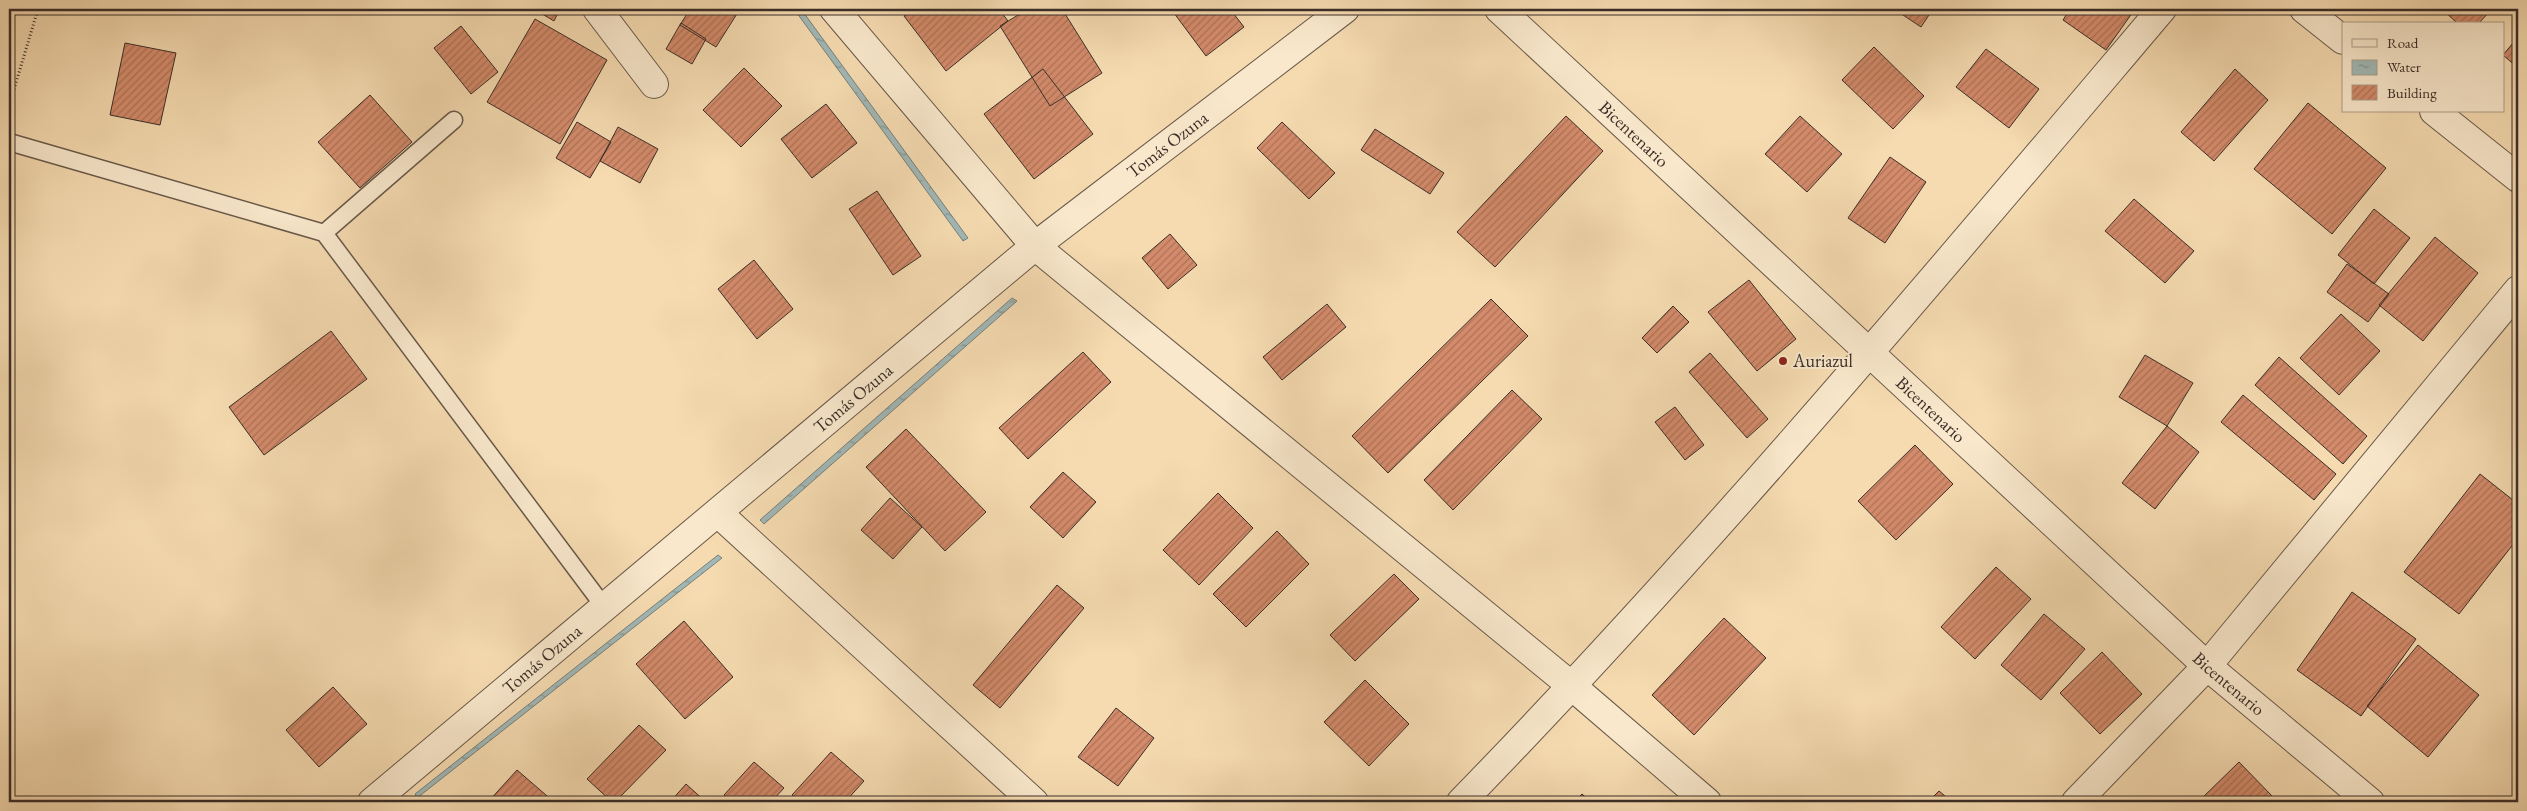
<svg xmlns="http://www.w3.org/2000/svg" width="2527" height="811" viewBox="0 0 2527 811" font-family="'EB Garamond',serif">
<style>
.water{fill:url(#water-ripples);stroke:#78817d}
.building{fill:url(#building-hatch);stroke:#3a2e28}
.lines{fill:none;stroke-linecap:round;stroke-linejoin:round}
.service-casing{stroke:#69594a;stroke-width:19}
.minor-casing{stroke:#69594a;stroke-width:30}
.tertiary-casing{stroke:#69594a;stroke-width:30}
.path{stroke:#3a2e28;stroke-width:3;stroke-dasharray:1 2.5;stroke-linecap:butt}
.service{stroke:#f9e8cc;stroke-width:16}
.minor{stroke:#f9e8cc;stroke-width:28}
.tertiary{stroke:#f9e8cc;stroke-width:28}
.poi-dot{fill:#8f2418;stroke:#f9e8cc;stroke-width:2}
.labels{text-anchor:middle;stroke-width:4;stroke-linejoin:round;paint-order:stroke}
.street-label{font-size:18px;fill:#3a2e28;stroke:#f9e8cc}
.poi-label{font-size:18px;fill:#3a2e28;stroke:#f9e8cc;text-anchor:start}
</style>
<defs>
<pattern id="water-ripples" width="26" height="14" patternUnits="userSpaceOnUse" patternTransform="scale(1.25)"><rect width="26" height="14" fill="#a1b8b6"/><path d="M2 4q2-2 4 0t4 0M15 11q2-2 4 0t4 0" fill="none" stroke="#849694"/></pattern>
<pattern id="building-hatch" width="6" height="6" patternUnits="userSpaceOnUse" patternTransform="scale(1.25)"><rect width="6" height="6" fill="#d48b6b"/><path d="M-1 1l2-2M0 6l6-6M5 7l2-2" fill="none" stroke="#ad7258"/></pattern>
</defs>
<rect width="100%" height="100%" fill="#f6dbb1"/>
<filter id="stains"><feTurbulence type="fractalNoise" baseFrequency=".004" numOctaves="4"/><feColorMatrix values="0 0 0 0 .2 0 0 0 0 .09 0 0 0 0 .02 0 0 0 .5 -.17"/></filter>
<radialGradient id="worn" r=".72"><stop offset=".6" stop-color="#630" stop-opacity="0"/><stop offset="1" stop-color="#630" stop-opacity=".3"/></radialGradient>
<path class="water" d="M794 9H801L968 238 963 241Z
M1012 298 1017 301 764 524 760 520Z
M718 555 722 558 417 798 415 794Z"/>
<path class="building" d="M534 9H560L554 21Z
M690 9H740L716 47 680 25Z
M913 9H999L1008 21 946 71 904 16Z
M1028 9H1062L1102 73 1050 106 1000 26Z
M1171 9H1230L1244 27 1206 56Z
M1894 9H1933L1921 27Z
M2070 9H2135L2106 50 2063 20Z
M2442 9H2492L2478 24H2458Z
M535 19 607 60 560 144 487 102Z
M681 23 706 39 692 64 666 49Z
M461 26 498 72 471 94 434 48Z
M2518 37V68L2503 55Z
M125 43 176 53 160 125 110 115Z
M1874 47 1924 96 1893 129 1842 80Z
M1986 49 2039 89 2009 128 1956 87Z
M744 68 782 106 741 147 703 110Z
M1043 69 1093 134 1034 179 984 114Z
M2235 69 2268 100 2214 161 2181 132Z
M370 95 412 142 360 188 318 142Z
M2308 103 2386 168 2332 234 2254 169Z
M826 104 857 143 812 178 781 139Z
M1566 116 1603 151 1495 267 1457 232Z
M1800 116 1842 154 1807 192 1765 154Z
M577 122 611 142 590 178 556 158Z
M1282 122 1335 173 1309 199 1257 148Z
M618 127 658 149 640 183 600 161Z
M1375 129 1444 173 1430 194 1361 150Z
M1890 157 1926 182 1885 243 1848 218Z
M877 191 921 256 893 275 849 209Z
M2134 199 2194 251 2165 283 2105 231Z
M2374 209 2410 238 2374 284 2338 255Z
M1170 234 1197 265 1168 289 1142 258Z
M2435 237 2478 273 2423 341 2379 305Z
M754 260 793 309 757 339 718 289Z
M2347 264 2389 294 2368 322 2327 292Z
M1749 280 1796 339 1757 371 1708 312Z
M1491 299 1528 336 1388 473 1352 436Z
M1327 304 1346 327 1282 380 1263 357Z
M1673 306 1689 322 1657 353 1642 338Z
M2341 314 2380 351 2339 395 2300 358Z
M331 331 367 379 264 455 229 407Z
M1083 352 1111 382 1028 459 999 428Z
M1710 353 1768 419 1747 438 1689 372Z
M2145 355 2193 383 2167 426 2119 397Z
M2279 357 2367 436 2343 464 2255 385Z
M1512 390 1542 419 1453 510 1424 480Z
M2243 395 2336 474 2314 500 2221 422Z
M1675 407 1704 445 1685 460 1655 422Z
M2167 426 2199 452 2155 509 2122 483Z
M906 429 986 512 945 551 866 467Z
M1915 445 1953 484 1896 540 1858 501Z
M1063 472 1096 502 1063 538 1030 507Z
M2480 474 2518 504V538L2459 614 2404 572Z
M1218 493 1253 528 1199 585 1163 550Z
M890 498 922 527 893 559 861 530Z
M1277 531 1309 564 1246 627 1213 594Z
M1996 567 2031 599 1975 659 1941 627Z
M1394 574 1419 599 1355 661 1330 635Z
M1057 585 1084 608 1000 708 973 685Z
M2352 592 2416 639 2361 716 2297 670Z
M2044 614 2085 649 2041 700 2001 665Z
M1724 618 1766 658 1694 735 1652 695Z
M684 621 733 677 685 719 636 664Z
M2418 645 2479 695 2428 757 2367 706Z
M2102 652 2142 694 2100 734 2060 693Z
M1365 680 1409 724 1369 766 1324 722Z
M333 687 367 724 319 767 286 730Z
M1116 708 1154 738 1118 786 1078 757Z
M639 725 666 750 615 802H612L587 779Z
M831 752 864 781 845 802H800L792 795Z
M754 762 784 788 771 802H732L724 795Z
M2239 762 2274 798 2269 802H2198Z
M517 770 554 802H488Z
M686 784 706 802H670Z
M1939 791 1952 802H1928Z
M1582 794 1591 802H1574Z"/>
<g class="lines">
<defs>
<path id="service" d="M9 142 324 233 605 608
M324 233 454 120"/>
<g id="minor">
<path d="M597 9 654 84"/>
<path d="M834 9 1035 246 1573 687 1707 802"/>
<path id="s1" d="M1499 9 2207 666 2370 802"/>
<path d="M2304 9 2343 40"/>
<path d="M2434 111 2518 178"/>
<path d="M718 513 1034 802"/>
<path d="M1461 802C1707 549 1934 278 2162 9"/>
<path d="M2076 802 2207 666 2518 290"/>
</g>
<g id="tertiary">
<path id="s2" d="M372 802 1035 246 1345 9"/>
</g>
</defs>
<use href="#service" class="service-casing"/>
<use href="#minor" class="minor-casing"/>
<use href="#tertiary" class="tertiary-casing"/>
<path class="path" d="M9 106 38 9"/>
<use href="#service" class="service"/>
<use href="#minor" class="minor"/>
<use href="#tertiary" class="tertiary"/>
</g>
<circle class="poi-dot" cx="1783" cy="361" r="5"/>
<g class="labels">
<g class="street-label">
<text dy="6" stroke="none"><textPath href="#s1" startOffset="184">Bicentenario</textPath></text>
<text dy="6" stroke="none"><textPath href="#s2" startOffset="1032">Tomás Ozuna</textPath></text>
<text dy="6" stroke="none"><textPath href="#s2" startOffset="628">Tomás Ozuna</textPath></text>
<text dy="6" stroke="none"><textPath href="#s1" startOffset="589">Bicentenario</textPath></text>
<text dy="6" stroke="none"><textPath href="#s2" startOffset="222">Tomás Ozuna</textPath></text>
<text dy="6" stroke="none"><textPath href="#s1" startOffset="994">Bicentenario</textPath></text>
</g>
<g class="poi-label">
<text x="1793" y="367">Auriazul</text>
</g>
</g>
<rect width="2527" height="811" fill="none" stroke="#f6dbb1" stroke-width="30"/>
<rect x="10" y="10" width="2507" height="791" fill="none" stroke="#3a2e28" stroke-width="2.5"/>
<rect x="15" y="15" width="2497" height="781" fill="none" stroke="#3a2e28"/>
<rect x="2342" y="22" width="162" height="90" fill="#f9e8cc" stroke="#ad9e8a"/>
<rect x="2352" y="39" width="25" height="8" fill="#f9e8cc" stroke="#ad9e8a"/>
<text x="2387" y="48" font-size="15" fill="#3a2e28">Road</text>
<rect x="2352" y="60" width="25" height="15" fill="url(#water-ripples)" stroke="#ad9e8a"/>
<text x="2387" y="72" font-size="15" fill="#3a2e28">Water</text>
<rect x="2352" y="85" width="25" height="15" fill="url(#building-hatch)" stroke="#ad9e8a"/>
<text x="2387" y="98" font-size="15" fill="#3a2e28">Building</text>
<rect width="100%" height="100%" filter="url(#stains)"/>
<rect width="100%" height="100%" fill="url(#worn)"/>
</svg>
